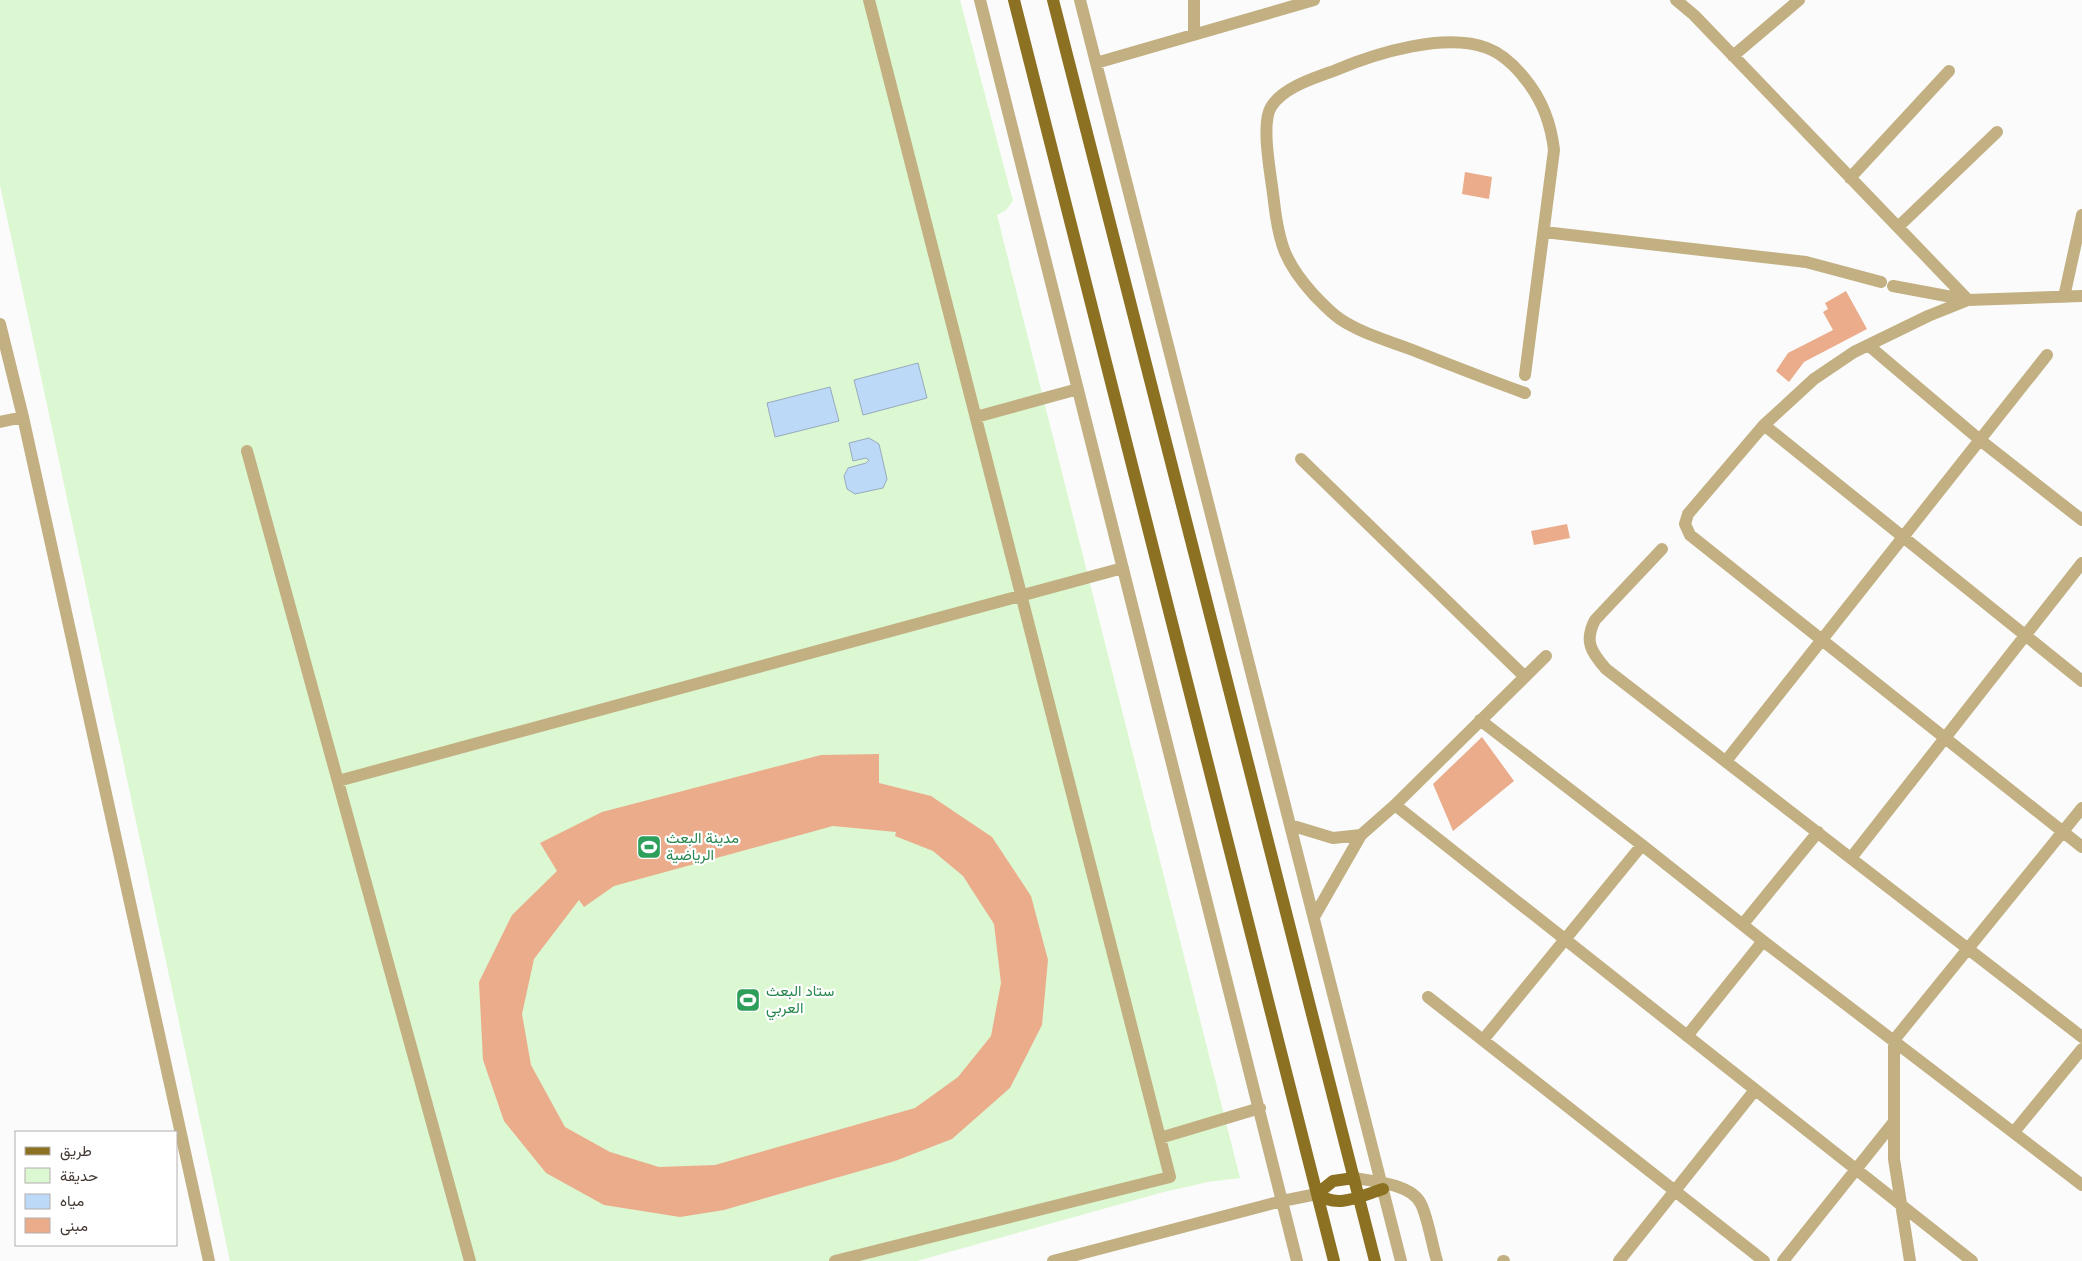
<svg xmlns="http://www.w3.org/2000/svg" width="2082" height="1261" viewBox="0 0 2082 1261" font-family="Georgia,Vazirmatn,serif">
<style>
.green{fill:#dcf8d2}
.water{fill:#bcdaf7;stroke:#98a9bc}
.building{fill:#ebac8b;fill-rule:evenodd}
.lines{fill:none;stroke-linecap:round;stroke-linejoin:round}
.minor{stroke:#c3b082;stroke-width:12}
.major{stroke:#8c7123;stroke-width:12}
.labels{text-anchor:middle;stroke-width:4.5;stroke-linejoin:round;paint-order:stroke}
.leisure-label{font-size:15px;fill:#27864d;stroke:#fff;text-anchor:start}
</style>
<rect width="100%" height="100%" fill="#fbfbfb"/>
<path class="green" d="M0 0H960L1013 201 1006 210 997 215 1240 1178 1208 1182 1164 1192 917 1261H230L0 185Z"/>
<path class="water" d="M918 363 927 398 863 415 854 380Z
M830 387 839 421 775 437 767 403Z
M869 438 879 444 887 479 883 488 855 494 847 489 844 476 848 468 866 463 869 460 866 458 853 461 849 443Z"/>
<path class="building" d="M1465 172 1492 177 1489 199 1462 194Z
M1846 291 1867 329 1804 362 1789 382 1776 371 1788 353 1833 330 1823 312 1828 309 1825 303Z
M1567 524 1570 538 1534 545 1531 531Z
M1482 737 1514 781 1453 831 1433 784Z
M879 754V783L931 796 992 837 1031 896 1048 960 1042 1025 1010 1088 952 1139 895 1161 724 1210 680 1217 604 1205 546 1173 504 1121 483 1060 479 982 512 915 557 871 540 843 602 812 821 755ZM833 826 896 832 895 836 933 851 963 876 994 924 1001 983 991 1036 958 1077 915 1108 715 1165 659 1167 610 1152 565 1127 531 1065 522 1014 534 959 579 900 584 907 614 886Z"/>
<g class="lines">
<path class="minor" d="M980 0 1297 1261
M1080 0 1401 1261
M1676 0 1694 15 1968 300
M1194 35V0
M1733 56 1799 0
M1096 63 1314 0
M1850 178 1949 71
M1898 227 1997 132
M1544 232 1806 262 1881 282
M1893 286 1968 300 2082 296
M2064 297 2082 215
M1968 300 1928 316 1854 352 1814 379 1764 425 1688 514 1685 524 1690 535 2082 847
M0 324 23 417 209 1261
M1868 345 1980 440 2082 520
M1525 375 1554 150C1551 124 1543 101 1526 80 1516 67 1503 54 1487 48 1445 32 1376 53 1336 70 1315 78 1283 87 1271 107 1260 125 1272 180 1274 202 1279 244 1285 263 1314 295 1322 303 1330 312 1340 319 1361 333 1386 340 1410 349 1448 364 1486 379 1525 393
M976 417 1078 389
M0 422 23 417
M1764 425 2082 681
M247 451 470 1261
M1301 459 1525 677
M1662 549 1595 620C1584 641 1591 652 1606 669L2082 1037
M1480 720 1642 845 1763 941 2082 1185
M1726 761 2047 355
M338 781 1123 568
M1395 805 1972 1261
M1290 825 1333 838 1361 835 1314 917
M1361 835 1395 805 1546 656
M1851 858 2082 563
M1743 924 1818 832
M1428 997 1764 1261
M1687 1036 1763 941
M1483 1040 1642 845
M2014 1132 2082 1049
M1160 1138 1260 1108
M1354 1178C1373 1181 1412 1184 1421 1204 1428 1218 1432 1245 1437 1261
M835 1261 1170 1177 869 0
M1053 1261 1282 1201 1317 1194
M1503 1261H1504
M1619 1261 1755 1090
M1783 1261 1893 1123
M1910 1261 1894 1159V1040L2082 808"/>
<path class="major" d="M1014 0 1334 1261
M1053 0 1375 1261
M1354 1178 1333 1181 1317 1194C1338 1209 1360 1196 1383 1189"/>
</g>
<defs>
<symbol id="stadium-square" viewBox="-11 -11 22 22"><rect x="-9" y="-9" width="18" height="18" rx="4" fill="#2e9e5b" stroke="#fff"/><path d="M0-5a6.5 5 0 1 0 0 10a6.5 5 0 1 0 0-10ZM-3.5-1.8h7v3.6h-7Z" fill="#fff"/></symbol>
</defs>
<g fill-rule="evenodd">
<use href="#stadium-square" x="635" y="833" width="28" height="28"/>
<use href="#stadium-square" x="734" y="986" width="28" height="28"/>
</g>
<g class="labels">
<g class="leisure-label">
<text x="666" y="843">مدينة البعث<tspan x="666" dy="17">الرياضية</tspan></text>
<text x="766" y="996">ستاد البعث<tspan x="766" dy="17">العربي</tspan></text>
</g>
</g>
<rect x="15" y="1131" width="162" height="115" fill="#ffffff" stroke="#b4afad"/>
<rect x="25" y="1147" width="25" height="8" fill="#8c7123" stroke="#b4afad"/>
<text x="60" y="1156" font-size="15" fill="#433832">طريق</text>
<rect x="25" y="1168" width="25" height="15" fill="#dcf8d2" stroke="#b4afad"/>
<text x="60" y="1181" font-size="15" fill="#433832">حديقة</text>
<rect x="25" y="1194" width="25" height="15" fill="#bcdaf7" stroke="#b4afad"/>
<text x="60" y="1206" font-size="15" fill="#433832">مياه</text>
<rect x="25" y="1218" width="25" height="15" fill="#ebac8b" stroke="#b4afad"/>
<text x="60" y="1231" font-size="15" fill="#433832">مبنى</text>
</svg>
